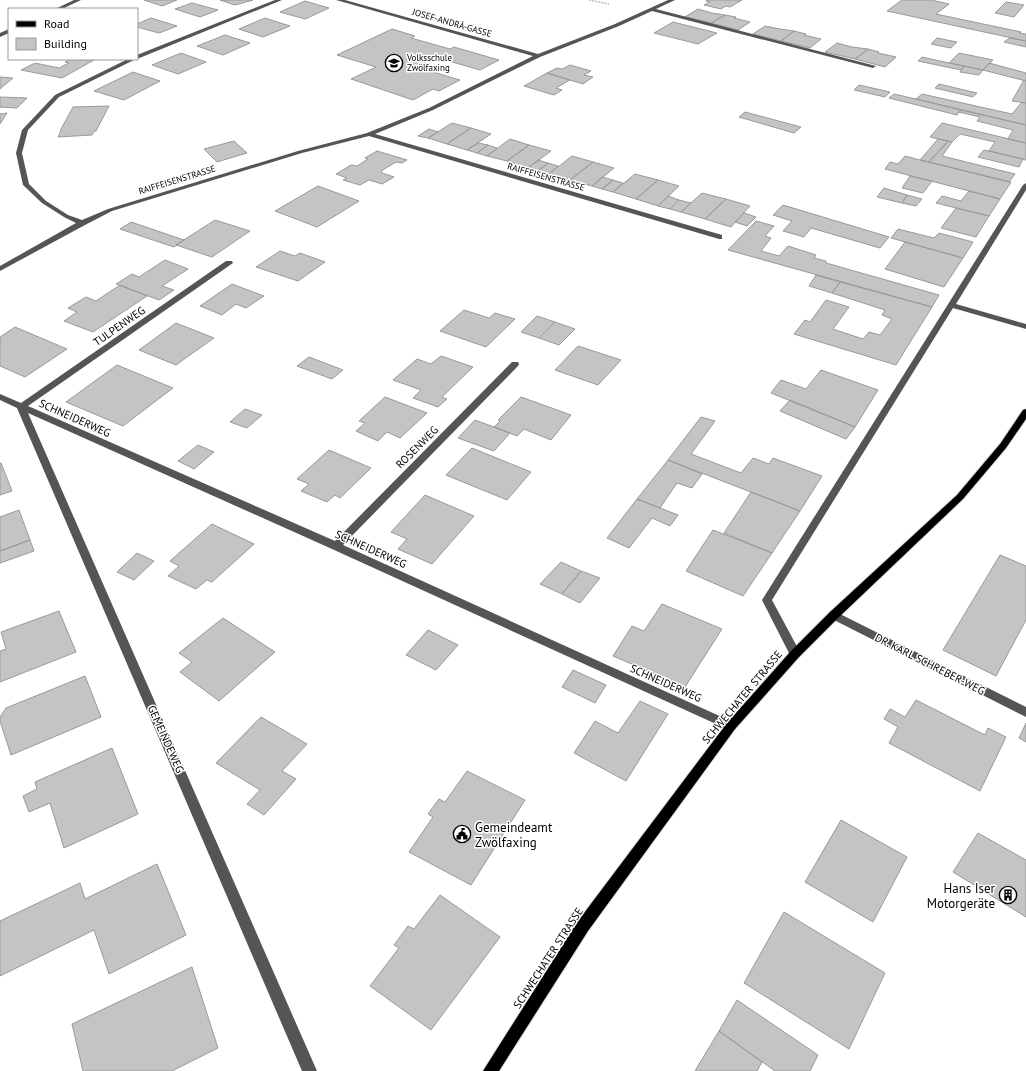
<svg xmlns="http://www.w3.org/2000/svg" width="1026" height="1071" viewBox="0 0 1026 1071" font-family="'PT Sans',sans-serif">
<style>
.building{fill:#c4c4c4;stroke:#999}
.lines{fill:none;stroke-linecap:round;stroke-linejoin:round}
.major-casing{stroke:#dbdbdb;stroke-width:2}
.path{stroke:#777;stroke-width:1.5;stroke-dasharray:0.5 1;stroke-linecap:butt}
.minor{fill:#555;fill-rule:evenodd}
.major{fill:#000;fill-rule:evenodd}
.labels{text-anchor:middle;stroke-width:3;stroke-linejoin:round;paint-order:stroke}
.far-street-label{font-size:9px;fill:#000;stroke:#fff}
.far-poi-label{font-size:9px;fill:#000;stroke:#fff;text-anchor:start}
.street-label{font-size:11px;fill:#000;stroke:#fff}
.near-poi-label{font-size:13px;fill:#000;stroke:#fff;text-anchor:start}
</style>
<rect width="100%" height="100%" fill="#fff"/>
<path class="building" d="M144 0H177L162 6Z
M220 0H253L235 5Z
M708 0H742L730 7 726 6 721 9 704 5 710 2 706 1Z
M902 0H931L949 4 936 14 1021 32 1019 33 1026 34V41L887 11Z
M305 1 329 8 305 19 280 12Z
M1006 2 1024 5 1014 17 995 13Z
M192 3 218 10 200 17 175 9Z
M698 9 712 13 725 15 711 23 685 17Z
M725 15 736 17 734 18 750 22 738 30 711 23Z
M151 18 177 26 159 33 137 27V24Z
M265 18 290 26 263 37 239 29Z
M673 22 717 33 698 44 654 33Z
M765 26 780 29 794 31 781 41 753 34Z
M392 29 415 36 411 38 450 49 454 47 499 60 480 70 435 57 416 67 460 80 439 91 433 89 413 100 351 79 376 67 337 55Z
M794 31 806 34 804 35 821 39 810 48 781 41Z
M225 35 250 43 223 55 197 46Z
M937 38 957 42 951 48 931 44Z
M1010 38 1026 41V47L1004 42Z
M837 43 852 47 868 49 855 59 825 52Z
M868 49 879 52 878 53 896 57 885 67 855 59Z
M181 53 206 62 178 74 152 65Z
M959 53 993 60 983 70 949 63Z
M922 57 949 63 964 66 961 70 918 61Z
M71 59 94 60 62 78 21 70 35 63 59 68 69 63 65 62Z
M989 63 1026 73V81L983 70Z
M570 65 591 71 584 75 593 77 583 84 547 73 557 68 562 69Z
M964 66 983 70 979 75 960 72Z
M133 72 160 81 124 100 94 91Z
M547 73 570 80 556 88 562 90 554 95 524 86Z
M0 77 13 78 0 89Z
M1024 80 1026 81V103L1012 101Z
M939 84 977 93 973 97 935 88Z
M859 85 890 92 885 97 854 90Z
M894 94 916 99 961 110 957 115 889 98Z
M922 94 1012 114 1022 102 1026 103V125L916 99Z
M0 97 27 98 17 108 0 107Z
M109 106 96 131H94L92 135 58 137 61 131H60L73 107Z
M961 110 1026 125V143L1008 139 1013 130 977 121 980 117 959 112Z
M745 112 801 127 794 133 739 117Z
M7 113 0 124V114Z
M452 123 471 128 447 144 428 138Z
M942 123 1026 143V160L989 151 995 142 960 134 952 142 930 137Z
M471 128 491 134 467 150 447 144Z
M429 129 438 132 428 138 418 136Z
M510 139 529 145 507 161 487 156Z
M938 139 948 141 929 162 920 160Z
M234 141 247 153 217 162 204 149Z
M948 141 952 142 942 156 1015 174 1009 182 929 162Z
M478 143 488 145 477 153 467 150Z
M488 145 497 148 487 156 477 153Z
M529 145 551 151 528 168 507 161Z
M984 150 989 151 1023 159 1019 167 978 157Z
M377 151 407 160 402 163 396 162 381 171 382 173 394 177 382 184 369 180 360 185 343 180 347 178 336 174 351 165 357 166 368 159 365 158Z
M572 156 593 162 570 180 549 174Z
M905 156 920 160 1011 182 1000 199 885 169 890 162 898 164Z
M538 160 548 163 538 171 528 168Z
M593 162 614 168 592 186 570 180Z
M548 163 558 166 549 174 538 171Z
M635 174 658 180 636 199 613 192Z
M910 176 932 181 923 193 902 188Z
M602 177 613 180 602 189 592 186Z
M613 180 623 183 613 192 602 189Z
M658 180 679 186 658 206 636 199Z
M318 186 359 201 317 227 275 211Z
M884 188 907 195 902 203 877 197Z
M969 191 1000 199 989 216 936 203 942 196 961 201Z
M702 193 726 199 705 219 681 212Z
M907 195 922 199 916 206 902 203Z
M668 196 679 200 670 209 658 206Z
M726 199 750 206 731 227 705 219Z
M679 200 691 203 681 212 670 209Z
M783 205 889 237 880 248 811 228 804 237 783 231 792 221 773 215Z
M956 208 989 216 976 237 941 228Z
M744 213 756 217 747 226 735 222Z
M215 220 250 231 212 257 176 245Z
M756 221 774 226 765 236 771 238 761 251 779 256 788 246 816 255 814 258 826 261V263L939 295 932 307 728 250Z
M131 222 184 240 174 247 120 229Z
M898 229 934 238 939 233 973 242 963 258 891 238Z
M905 242 963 258 944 287 885 269Z
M280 251 295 256 300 253 325 262 298 281 256 267Z
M165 260 188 269 162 286 174 290 159 300 116 284 132 274 139 277Z
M816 275 840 282 832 293 809 286Z
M840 282 932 307 896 365 794 334 805 320 810 322 826 300 849 307 833 329 863 339 869 332 880 335 892 319 882 315 885 310 832 293Z
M232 284 264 296 246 308 236 304 222 315 200 306Z
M120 285 147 296 93 332 64 321 77 312 68 308 86 297 96 301Z
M464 310 489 318 495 313 515 319 486 347 440 331Z
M537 316 555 322 539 338 521 332Z
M555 322 575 329 559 345 539 338Z
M176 323 214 338 176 365 139 350Z
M15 327 67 349 25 377 0 366V337Z
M578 346 621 360 598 385 555 370Z
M441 356 473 367 442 397 447 399 438 407 413 398 421 390 393 380 417 359 431 364Z
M309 357 343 370 332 379 297 366Z
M117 365 173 388 123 426 66 402Z
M821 370 878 390 855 427 771 393 781 380 806 389Z
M385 397 427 413 400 438 387 432 378 441 356 431 365 423 359 421Z
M521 397 571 415 551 440 524 429 517 436 494 427 500 421 498 420Z
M790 400 855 427 846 439 780 411Z
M245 409 262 415 247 428 230 422Z
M701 417 715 421 691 454 741 473 753 458 769 464 773 458 822 476 800 511 668 460Z
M475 420 494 427 510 433 494 451 458 438Z
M198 445 214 452 194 469 178 461Z
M472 448 531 472 507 500 446 475Z
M329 450 371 468 340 498 335 495 327 502 301 491 309 484 297 479Z
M668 460 702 474 692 488 677 483 660 508 637 499Z
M0 463H1L12 491 0 495Z
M751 492 800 511 772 553 724 533Z
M425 495 474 516 432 564 398 549 407 539 391 532Z
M637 499 678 515 670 526 652 518 629 548 607 538Z
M19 510 30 540 0 551V517Z
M212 524 254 544 212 582 207 580 196 589 168 576 179 566 170 561Z
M713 530 772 553 743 596 686 571Z
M30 540 34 551 0 563V551Z
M137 553 154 561 134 580 117 572Z
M1000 555 1026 566V620L996 676 943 650Z
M561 562 581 571 562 594 540 584Z
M581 571 600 578 580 603 562 594Z
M662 604 722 629 685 687 613 656 632 626 644 631Z
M59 611 76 652 0 682V651L6 649 1 632Z
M223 618 275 652 219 701 180 672 192 662 179 653Z
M428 630 458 645 436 670 406 655Z
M573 670 606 685 595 703 562 687Z
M85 676 101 717 11 755 0 721V717L6 708Z
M916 700 985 735 988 728 1006 737 980 791 889 743 898 727 884 719 890 709 905 717Z
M640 701 668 714 626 781 574 753 595 721 618 733Z
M261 717 307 744 282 771 296 779 264 815 247 804 260 790 216 763Z
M1026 723V742L1019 738Z
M112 748 138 814 64 848 50 803 29 812 23 796 37 789 35 782Z
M467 771 525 800 471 885 409 852 433 817 428 814 439 799 445 802Z
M841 820 907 857 873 922 805 882Z
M978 833 1026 860V917L953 872Z
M157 864 186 935 109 974 94 930 0 976V921L80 883 85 899Z
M440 895 500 937 431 1030 370 986 399 948 394 945 408 926 414 929Z
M784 912 885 973 849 1049 744 983Z
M192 967 218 1048 172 1071H83L72 1024Z
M737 1000 818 1055 810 1071H775L719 1031Z
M719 1031 762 1062 757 1071H695Z"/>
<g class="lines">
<defs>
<path id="major" d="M1026 409V419L1006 448 963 499 838 618 799 657 735 729 588 931 499 1071H483L578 921 727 723 791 651 830 612 957 495 1000 444 1023 410Z"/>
</defs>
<use href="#major" class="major-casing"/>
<path class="path" d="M589 0 609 4"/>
<path class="minor" d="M74 0H81L62 9H55Z
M275 0H282L137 59V55Z
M336 0H345L538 54 615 24 668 0H675L656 9 876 66 873 68 652 11 619 26 540 57 433 110 375 134 722 235V239H719L369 136 302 153 112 211 85 225 0 271V266L76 223 64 217 42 203 23 185 16 153 22 130 55 95 128 59H136L59 97 28 130 22 153 29 184 46 201 68 215 82 220 108 209 298 151 367 133 429 108 533 56Z
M9 29V33L0 37V33Z
M1026 183V190L956 304 1026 324V329L953 308 772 600 801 654 799 657 795 658 791 657 762 600 1023 185Z
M226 261H232L233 263 28 406 335 541 512 362H518L519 364 518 366 343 545 735 723 737 726 735 729 731 731 727 729 332 549 28 413 317 1071H302L17 408 0 400V394L21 403Z
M834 611 1026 707V717L830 618 829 615 830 612Z"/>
<use href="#major" class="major"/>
</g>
<defs>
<symbol id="school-ring" viewBox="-11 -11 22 22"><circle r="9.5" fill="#fff" stroke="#000" stroke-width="1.5"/><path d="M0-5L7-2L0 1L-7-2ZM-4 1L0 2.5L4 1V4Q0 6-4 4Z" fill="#000"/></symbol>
<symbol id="civic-ring" viewBox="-11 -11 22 22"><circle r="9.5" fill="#fff" stroke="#000" stroke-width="1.5"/><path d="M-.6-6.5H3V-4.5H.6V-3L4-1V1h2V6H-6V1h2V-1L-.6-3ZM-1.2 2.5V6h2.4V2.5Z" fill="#000"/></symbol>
<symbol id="building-ring" viewBox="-11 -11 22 22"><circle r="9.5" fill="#fff" stroke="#000" stroke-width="1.5"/><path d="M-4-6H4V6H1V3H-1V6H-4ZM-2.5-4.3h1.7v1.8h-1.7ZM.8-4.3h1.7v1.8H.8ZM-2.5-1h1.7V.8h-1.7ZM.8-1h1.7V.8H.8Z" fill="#000"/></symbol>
</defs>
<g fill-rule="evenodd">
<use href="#school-ring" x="384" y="53" width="20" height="20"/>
<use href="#civic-ring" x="452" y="824" width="20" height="20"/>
<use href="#building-ring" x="998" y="885" width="20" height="20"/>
</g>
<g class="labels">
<g class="far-street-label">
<text transform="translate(452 23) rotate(16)" y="3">JOSEF-ANDRÄ-GASSE</text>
<text transform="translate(546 177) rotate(16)" y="3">RAIFFEISENSTRASSE</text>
<text transform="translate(177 180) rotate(-17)" y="3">RAIFFEISENSTRASSE</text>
</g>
<g class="far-poi-label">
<text x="407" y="61">Volksschule<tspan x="407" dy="10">Zwölfaxing</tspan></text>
</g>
<g class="street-label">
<text transform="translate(119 326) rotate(-35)" y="4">TULPENWEG</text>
<text transform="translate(75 418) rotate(24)" y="4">SCHNEIDERWEG</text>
<text transform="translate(417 447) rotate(-45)" y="4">ROSENWEG</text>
<text transform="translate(371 549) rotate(24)" y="4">SCHNEIDERWEG</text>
<text transform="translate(930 664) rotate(27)" y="4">DR. KARL SCHREBER-WEG</text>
<text transform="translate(666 683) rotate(24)" y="4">SCHNEIDERWEG</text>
<text transform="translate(742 697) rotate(-50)" y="4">SCHWECHATER STRASSE</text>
<text transform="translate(166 739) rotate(66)" y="4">GEMEINDEWEG</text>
<text transform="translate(548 958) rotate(-57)" y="4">SCHWECHATER STRASSE</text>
</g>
<g class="near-poi-label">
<text x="475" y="832">Gemeindeamt<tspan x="475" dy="15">Zwölfaxing</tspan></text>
<text x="995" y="893" text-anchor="end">Hans Iser<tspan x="995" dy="15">Motorgeräte</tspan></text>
</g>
</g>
<rect x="8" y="8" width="130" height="52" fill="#ffffff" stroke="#999999"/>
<rect x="16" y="21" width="20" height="6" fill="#000000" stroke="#999999"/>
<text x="44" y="28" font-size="12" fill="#000000">Road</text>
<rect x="16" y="38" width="20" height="12" fill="#c4c4c4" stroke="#999999"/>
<text x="44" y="48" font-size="12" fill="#000000">Building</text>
</svg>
